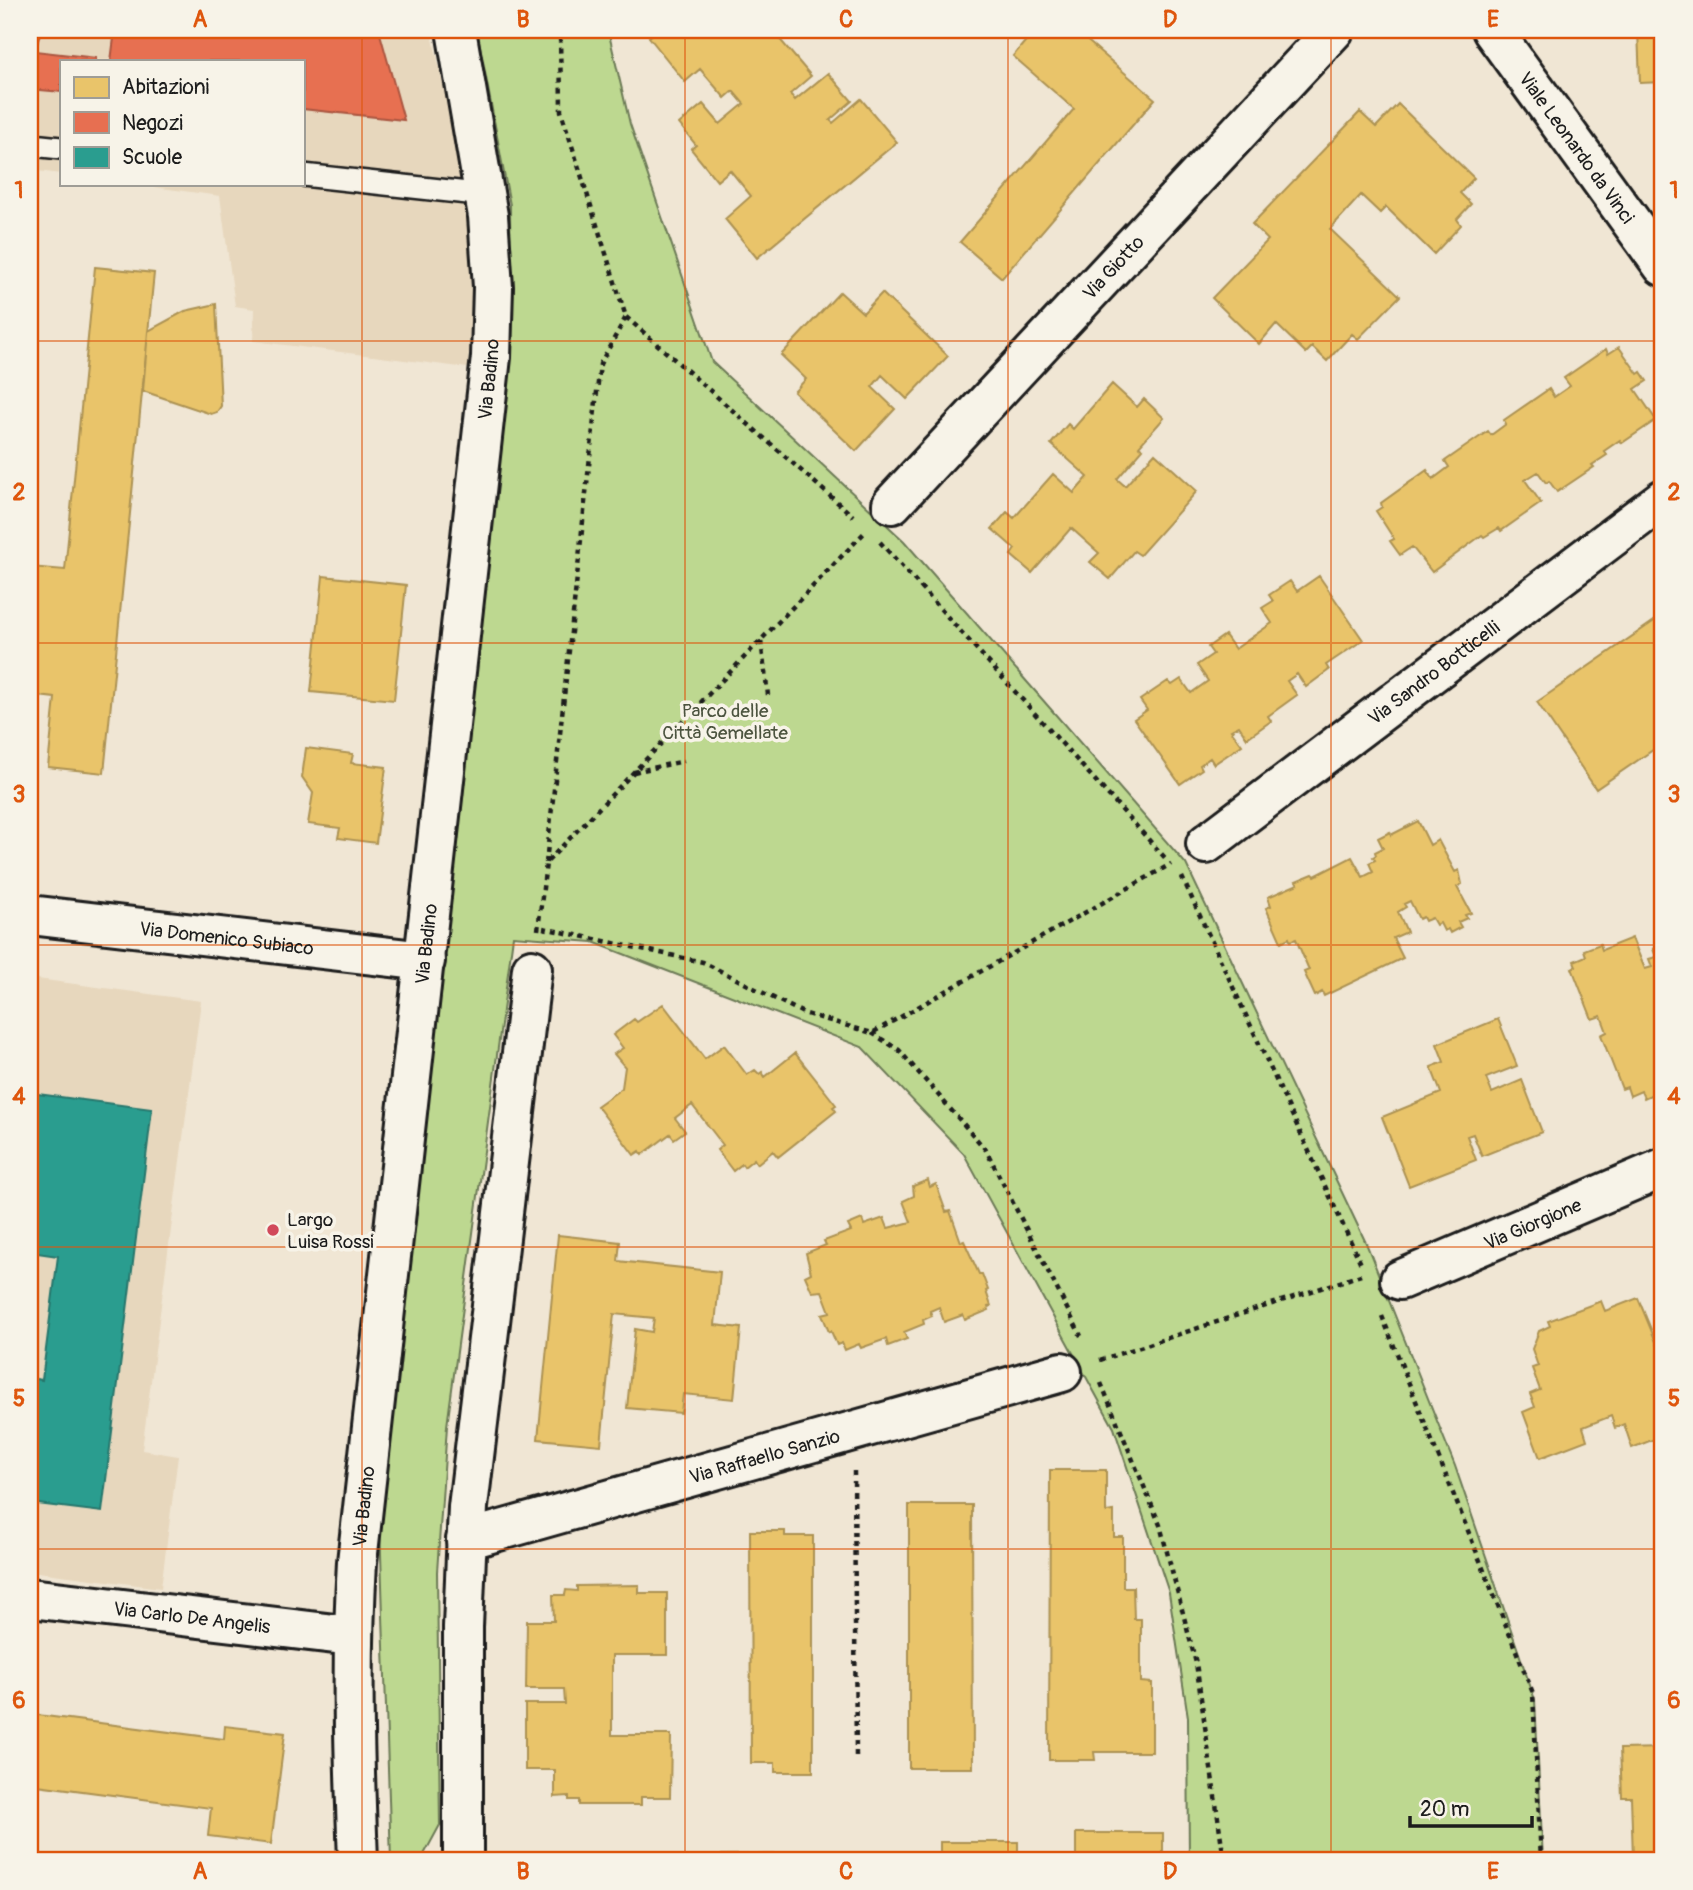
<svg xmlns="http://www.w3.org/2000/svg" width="1693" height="1890" viewBox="0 0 1693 1890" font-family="Pangolin,sans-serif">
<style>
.built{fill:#e7d7bd}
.green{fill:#bdd890;stroke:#6c7a56;stroke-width:2}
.homes{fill:#e9c46a;stroke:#ac9253;stroke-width:2}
.shops{fill:#e76f51;stroke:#aa5641;stroke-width:2}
.schools{fill:#2a9d8f;stroke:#26766c;stroke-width:2}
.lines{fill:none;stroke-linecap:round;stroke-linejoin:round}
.service-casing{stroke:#1c1c1c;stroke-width:26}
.minor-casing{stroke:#1c1c1c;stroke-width:44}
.tertiary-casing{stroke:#1c1c1c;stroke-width:44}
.path{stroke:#1c1c1c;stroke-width:4.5;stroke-dasharray:5 5;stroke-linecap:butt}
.service{stroke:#f7f3e8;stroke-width:21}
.minor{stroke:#f7f3e8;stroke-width:38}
.tertiary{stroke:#f7f3e8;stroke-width:38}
.grid{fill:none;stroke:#de560d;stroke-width:2;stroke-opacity:0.55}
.poi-dot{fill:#d1495b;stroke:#f7f3e8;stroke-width:2.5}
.labels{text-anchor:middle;stroke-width:7;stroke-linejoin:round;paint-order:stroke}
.street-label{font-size:19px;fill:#1c1c1c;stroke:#f7f3e8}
.park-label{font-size:19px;fill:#4c543f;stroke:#f7f3e8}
.poi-label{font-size:19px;fill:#1c1c1c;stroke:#f7f3e8;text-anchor:start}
.neatline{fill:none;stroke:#de560d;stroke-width:2.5}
.grid-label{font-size:23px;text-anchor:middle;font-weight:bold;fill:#de560d}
</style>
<rect width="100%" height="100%" fill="#f0e6d4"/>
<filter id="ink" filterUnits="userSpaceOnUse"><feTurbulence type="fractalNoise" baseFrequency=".0143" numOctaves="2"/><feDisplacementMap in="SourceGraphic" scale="14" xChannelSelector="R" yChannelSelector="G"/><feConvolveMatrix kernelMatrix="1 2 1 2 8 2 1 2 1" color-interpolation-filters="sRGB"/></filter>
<g filter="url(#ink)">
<path class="built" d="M30 30H431L462 169 473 280 468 368 253 341 254 309 235 306 220 196 132 184H303V61H61V174L30 170Z
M30 978 201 1001 142 1450 178 1456 161 1588 30 1571Z"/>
<path class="green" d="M477 30H608L630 124 712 362 904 541 1186 864 1366 1243 1455 1466 1535 1700 1543 1860H1189L1188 1717 1169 1593 1114 1428 964 1154 862 1047 593 942 513 936 447 1426 437 1572 440 1825 421 1860H391L380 1524 511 335 510 205Z"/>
<path class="homes" d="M651 30H772L811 76 790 94 795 100 828 73 852 101 830 120 833 123 861 99 897 142 757 258 725 219 751 196 730 170 717 181 691 149 696 145 679 124 703 104 720 124 744 104 733 91 725 98 700 69 685 82 649 37 654 33Z
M1035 30H1075L1155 99 1002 278 960 242 1074 109 1013 56Z
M1638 30H1663V82L1640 83Z
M1398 104 1474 178 1460 193 1471 204 1457 219 1461 225 1434 254 1386 207 1380 213 1361 195 1330 229 1400 296 1358 339 1352 334 1327 361 1312 347 1306 353 1276 324 1259 344 1212 298 1268 240 1252 224 1360 112 1376 127Z
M95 267 154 273 104 773 48 767 55 698 30 695 31 567 65 570Z
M840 292 863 313 882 293 948 356 907 399 882 375 872 387 895 409 856 451 794 392 806 379 781 355Z
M216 304 221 406 217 412 211 414 143 391 148 331 185 311Z
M1619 347 1638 374 1641 372 1647 381 1635 389 1656 420 1622 443 1620 440 1604 451 1607 455 1592 465 1594 467 1557 492 1549 481 1546 483 1538 472 1525 480 1541 503 1501 531 1499 528 1484 537 1482 535 1432 572 1412 547 1400 555 1390 541 1394 539 1376 511 1382 507 1381 503 1427 470 1433 479 1449 467 1445 461 1488 431 1491 435 1506 424 1504 420 1549 389 1554 397 1570 386 1564 378 1606 349 1608 354Z
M1112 384 1137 407 1144 399 1164 418 1139 446 1143 449 1117 479 1125 486 1155 453 1197 491 1140 555 1134 551 1110 579 1090 562 1099 553 1071 528 1032 573 1011 555 1015 549 992 529 1007 512 1014 518 1053 474 1074 493 1088 477 1051 444 1068 424 1073 429Z
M323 576 406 585 394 700 311 692Z
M1319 576 1363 640 1326 665 1329 670 1306 687 1297 674 1287 681 1297 695 1268 716 1271 721 1247 738 1239 726 1231 730 1242 745 1214 764 1210 758 1200 765 1202 769 1180 784 1134 719 1147 710 1140 700 1168 681 1172 685 1181 679 1191 693 1208 681 1197 665 1213 654 1208 647 1225 635 1235 649 1272 623 1262 608 1273 601 1269 595 1290 581 1297 591Z
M1663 615V728L1657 733 1663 743 1596 789 1537 702Z
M306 748 353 754 351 763 386 767 376 843 338 838 340 828 308 824 313 793 302 777Z
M1418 821 1430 845 1438 840 1455 872 1459 870 1462 884 1457 887 1471 913 1465 915 1467 918 1458 922 1461 927 1450 933 1448 929 1444 931 1440 923 1436 925 1432 918 1425 921 1423 917 1419 919 1410 901 1404 904 1406 907 1398 912 1407 932 1393 938 1403 958 1324 996 1322 992 1315 996 1304 972 1309 970 1296 939 1290 941 1289 938 1281 942 1266 908 1271 906 1268 897 1298 884 1296 881 1313 874 1315 876 1352 857 1363 877 1373 872 1369 863 1375 860 1373 857 1376 855 1375 852 1383 848 1378 838 1390 832 1391 835Z
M1632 938 1645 969 1652 967 1649 959 1656 957 1653 949 1663 945V1084L1658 1086 1660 1091 1644 1098 1641 1091 1630 1096 1627 1087 1622 1089 1601 1035 1607 1032 1601 1016 1592 1019 1572 968 1576 966 1574 961 1586 956 1584 950 1600 944 1602 950Z
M663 1004 705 1059 724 1045 747 1075 755 1070 759 1074 762 1072 765 1077 795 1053 836 1105 833 1107 836 1111 778 1157 773 1151 757 1164 754 1159 744 1167 742 1164 733 1171 717 1150 723 1145 692 1105 675 1118 685 1131 674 1139 670 1134 642 1155 640 1151 634 1155 597 1106 622 1088 625 1067 614 1054 623 1048 613 1035 634 1019 637 1022Z
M1498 1019 1517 1066 1486 1078 1492 1093 1522 1080 1542 1132 1482 1156 1473 1134 1467 1136 1476 1160 1409 1186 1382 1117 1441 1093 1431 1067 1444 1062 1437 1044Z
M928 1180 930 1187 936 1184 946 1212 950 1211 961 1242 964 1241 979 1274H982L988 1290 986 1291 991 1306 988 1307 989 1310 965 1320 963 1315 944 1322 939 1307 930 1311 932 1316 923 1320 924 1324 904 1332 907 1339 888 1346 886 1339 861 1348 859 1344 845 1350 842 1343 837 1345 831 1331 829 1332 822 1314 830 1312 822 1291 812 1292 805 1276 811 1273 806 1253 826 1245 824 1241 851 1231 848 1225 862 1219 864 1225 884 1218 888 1228 911 1222 903 1201 914 1196 913 1186Z
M558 1235 620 1242 618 1261 720 1272 715 1325 741 1328 734 1399 683 1394 681 1413 627 1408 635 1329 652 1332 654 1318 614 1314 601 1445 538 1439Z
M1638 1298 1657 1344 1663 1341V1358L1661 1359 1663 1367V1446L1661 1447 1657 1438 1632 1448 1624 1424 1615 1428 1611 1416 1583 1427 1587 1440 1540 1458 1523 1412 1535 1407 1530 1394 1540 1390 1532 1368 1538 1366 1532 1349 1539 1331 1550 1326 1548 1321 1601 1301 1605 1311Z
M1050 1470H1106V1512L1114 1511V1537H1123V1587H1133L1134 1619H1141V1682L1152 1683V1752H1094L1095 1760H1049Z
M909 1505H972L973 1768H909Z
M750 1531H785V1536H813V1772H775V1763H751Z
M639 1585V1593H667V1655H612V1735H671L670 1797H641V1805H579V1800H569V1796L555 1797V1770H525V1704H565L564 1689H526L527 1621H554L553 1595H565L566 1590 577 1591V1586Z
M30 1714 224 1739 225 1726 285 1733 271 1844 208 1836 211 1808 30 1784Z
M1663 1748V1860H1622L1633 1858 1631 1797H1622L1620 1749Z
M1076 1833H1163V1860H1076Z
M940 1842H1018V1860H940Z
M878 1854V1860H722V1855Z"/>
<path class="shops" d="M30 30H41L35 51 96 58V61H61V92L30 89Z
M115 30H379L404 120 303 109V61H111Z"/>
<path class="schools" d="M30 1093 152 1109 102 1512 30 1503V1378L42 1380 58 1256 30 1252Z"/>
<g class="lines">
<defs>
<path id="service" d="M32 145 61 148
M303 175 486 195"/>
<g id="minor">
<path id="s1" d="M1492 30 1663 266"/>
<path id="s2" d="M892 504 1334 30"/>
<path id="s3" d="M1206 844 1663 499"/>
<path id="s4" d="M30 915 425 961"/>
<path id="s5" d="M1400 1280 1663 1168"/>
<path id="s6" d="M466 1540 1062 1372"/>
<path id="s7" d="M30 1598 352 1636"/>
<path d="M463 1860V1627L468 1507 532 969"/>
</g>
<g id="tertiary">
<path id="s8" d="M358 1860C354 1759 351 1663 357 1562L491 357 493 287 488 216 456 30"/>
</g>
</defs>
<use href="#service" class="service-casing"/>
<use href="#minor" class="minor-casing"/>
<use href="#tertiary" class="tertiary-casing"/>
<path class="path" d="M626 317 853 516
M880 542 1167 860
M761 641 768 695
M634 772 684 761
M546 863 600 364 626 317 561 111 560 30
M1182 877 1362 1266
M543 928 703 962 803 1013 872 1033 1171 864
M538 930 546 863 865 532
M872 1033 899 1050 986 1150 1081 1336
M1382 1316 1533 1693 1541 1860
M1100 1360 1361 1275
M1101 1383 1160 1525 1196 1663 1224 1860
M854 1471 856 1761"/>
<use href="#service" class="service"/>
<use href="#minor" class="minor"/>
<use href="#tertiary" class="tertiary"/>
</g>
</g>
<path class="grid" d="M362 30V1860M685 30V1860M1008 30V1860M1331 30V1860M30 341H1663M30 643H1663M30 945H1663M30 1247H1663M30 1549H1663"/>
<circle class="poi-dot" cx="273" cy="1230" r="7"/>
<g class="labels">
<g class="street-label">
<text dy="7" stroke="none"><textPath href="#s1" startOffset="145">Viale Leonardo da Vinci</textPath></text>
<text dy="7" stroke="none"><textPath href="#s2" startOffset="324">Via Giotto</textPath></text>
<text dy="7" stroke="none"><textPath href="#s8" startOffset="1488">Via Badino</textPath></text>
<text dy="7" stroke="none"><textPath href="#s3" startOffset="285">Via Sandro Botticelli</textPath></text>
<text dy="7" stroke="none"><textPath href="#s4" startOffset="198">Via Domenico Subiaco</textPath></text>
<text dy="7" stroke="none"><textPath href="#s8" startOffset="920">Via Badino</textPath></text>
<text dy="7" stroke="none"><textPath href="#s5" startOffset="144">Via Giorgione</textPath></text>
<text dy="7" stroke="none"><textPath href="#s6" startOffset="310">Via Raffaello Sanzio</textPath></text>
<text dy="7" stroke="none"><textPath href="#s8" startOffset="354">Via Badino</textPath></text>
<text dy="7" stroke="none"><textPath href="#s7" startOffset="163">Via Carlo De Angelis</textPath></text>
</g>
<g class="park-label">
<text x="725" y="717">Parco delle<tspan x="725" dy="22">Città Gemellate</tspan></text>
</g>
<g class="poi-label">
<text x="287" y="1226">Largo<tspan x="287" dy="22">Luisa Rossi</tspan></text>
</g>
</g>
<rect width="1693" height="1890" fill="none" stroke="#f7f3e8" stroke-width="77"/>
<rect x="60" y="60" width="245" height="126" fill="#f7f3e8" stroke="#9f9d96" stroke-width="2"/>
<rect x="74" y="77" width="35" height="21" fill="#e9c46a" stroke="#9f9d96" stroke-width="2"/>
<text x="122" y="94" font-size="21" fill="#1c1c1c">Abitazioni</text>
<rect x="74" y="112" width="35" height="21" fill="#e76f51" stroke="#9f9d96" stroke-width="2"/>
<text x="122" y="130" font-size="21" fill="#1c1c1c">Negozi</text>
<rect x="74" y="147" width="35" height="21" fill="#2a9d8f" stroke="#9f9d96" stroke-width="2"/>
<text x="122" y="164" font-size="21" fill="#1c1c1c">Scuole</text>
<path d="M1410 1816v10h122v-10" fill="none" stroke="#1c1c1c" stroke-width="3.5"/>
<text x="1420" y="1816" font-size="21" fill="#1c1c1c" stroke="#f7f3e8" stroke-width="5" paint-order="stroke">20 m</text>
<rect x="38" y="38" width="1616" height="1814" class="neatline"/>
<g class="grid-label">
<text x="200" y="27">A</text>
<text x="523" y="27">B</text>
<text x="846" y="27">C</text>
<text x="1170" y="27">D</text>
<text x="1493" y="27">E</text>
<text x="19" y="198">1</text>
<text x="1674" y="198">1</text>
<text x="19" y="500">2</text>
<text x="1674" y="500">2</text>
<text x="19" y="802">3</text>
<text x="1674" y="802">3</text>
<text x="19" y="1104">4</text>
<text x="1674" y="1104">4</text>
<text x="19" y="1406">5</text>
<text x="1674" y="1406">5</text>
<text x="19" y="1708">6</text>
<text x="1674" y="1708">6</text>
<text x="200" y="1879">A</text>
<text x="523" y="1879">B</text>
<text x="846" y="1879">C</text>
<text x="1170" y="1879">D</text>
<text x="1493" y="1879">E</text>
</g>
</svg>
